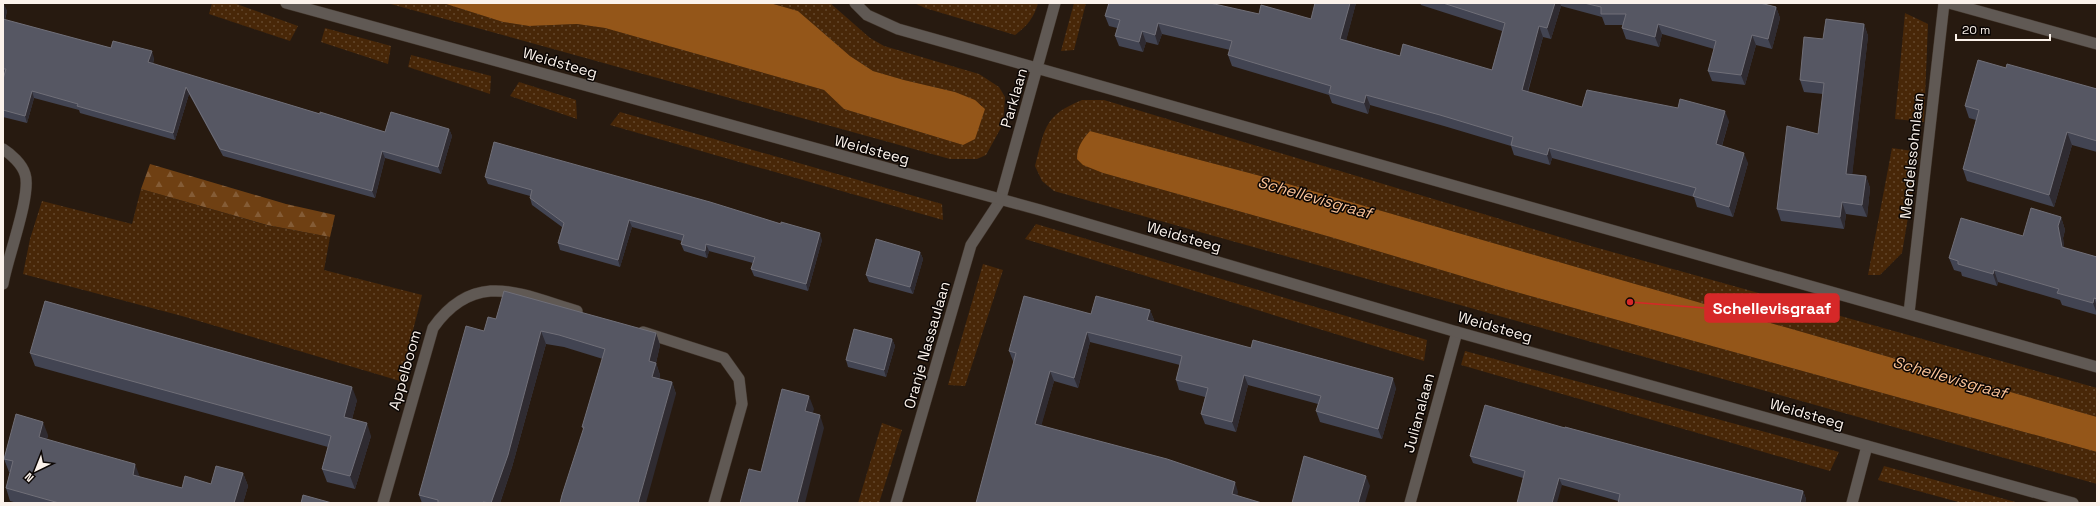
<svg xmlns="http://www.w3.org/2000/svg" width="2100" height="506" viewBox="0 0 2100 506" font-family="'Space Grotesk',sans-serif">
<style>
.grass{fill:url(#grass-dots)}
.forest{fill:url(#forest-firs)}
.water{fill:#945619}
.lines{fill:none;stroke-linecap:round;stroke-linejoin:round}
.minor-casing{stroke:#40342a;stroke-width:12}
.tertiary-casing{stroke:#40342a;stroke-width:12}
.minor{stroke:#605954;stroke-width:11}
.tertiary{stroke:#605954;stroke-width:11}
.wall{fill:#424452}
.shaded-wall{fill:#2f2b31}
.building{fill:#565763;stroke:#706f78}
.labels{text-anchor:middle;stroke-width:3;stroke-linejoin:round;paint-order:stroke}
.street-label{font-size:15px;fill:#fbf2eb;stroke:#0b0604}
.water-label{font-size:16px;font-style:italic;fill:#f9c298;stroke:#0b0604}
.leader{fill:none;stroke:#d62828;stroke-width:1.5}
.callout-dot{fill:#d62828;stroke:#0b0604;stroke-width:1.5}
.callout{fill:#d62828;stroke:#d62828;stroke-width:1.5}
.callout-label{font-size:16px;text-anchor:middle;font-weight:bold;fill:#fff}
</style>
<defs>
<pattern id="grass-dots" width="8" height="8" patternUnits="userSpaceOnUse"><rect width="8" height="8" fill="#482708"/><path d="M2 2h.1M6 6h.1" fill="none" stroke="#63472c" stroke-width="1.8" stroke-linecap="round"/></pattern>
<pattern id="forest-firs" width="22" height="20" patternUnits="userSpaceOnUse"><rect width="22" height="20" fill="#6f4013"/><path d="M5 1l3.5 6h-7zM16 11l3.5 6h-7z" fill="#845c36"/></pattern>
</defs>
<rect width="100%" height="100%" fill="#271a10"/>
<path class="grass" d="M212 3H234L298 26 290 41 209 14Z
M387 3H443L503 22 529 26 577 24 605 28 824 90 844 109 963 145 982 105 955 92 904 80 873 71 850 56 798 11 770 3H830L870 38 884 46 979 74 999 87 1005 97 1003 124 986 155 977 159H950Z
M914 3H1038C1034 18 1027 26 1015 35L925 8Z
M1074 3H1086L1074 50 1061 51Z
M1905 13 1928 24 1924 122 1895 119Z
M325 28 391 46 388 64 321 42Z
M411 55 491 76 490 94 408 67Z
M519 82 576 100 577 119 510 96Z
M1082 100H1104L1573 241 2097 388V417L1257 175 1090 131 1103 173 1327 236 1505 289 2097 452V484L1054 191 1042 181 1035 166C1045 129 1043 116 1082 100Z
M620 112 942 204 943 220 610 125Z
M1892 148 1919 152 1902 253 1880 275H1868Z
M141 189 266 225 330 237 324 270 422 295 400 381 182 316 23 274 30 239 42 201 132 224Z
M1036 224 1427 340 1424 361 1025 239Z
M983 264 1003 270 965 386 948 385Z
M1465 351 1839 452 1830 471 1461 365Z
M882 423 902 430 879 503H858Z
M1884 466 2019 503H1962L1878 480Z"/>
<path class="forest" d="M150 164 286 204 335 215 330 237 267 225 141 189Z"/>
<path class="water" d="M443 3H770L798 11 850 56 873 71 904 80 955 92 975 100 985 109 975 139 963 145 844 109 824 90 605 28 577 24 529 26 503 22Z
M1090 131 1257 175 2097 417V452L1505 289 1327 236 1103 173 1083 165 1077 159C1077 147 1082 140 1090 131Z"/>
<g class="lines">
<defs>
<path id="minor" d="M855 3 867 15 898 29 2097 367
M1949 3 2097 44
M3 149C11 154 22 164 25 174 32 194 7 259 3 284
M1909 313 1944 3
M643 332 724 358 739 379 742 404 714 503
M383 503 433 328C475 269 520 294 577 311
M896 503 971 245 1000 201 1055 3
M1410 503 1457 332
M1852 503 1867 446"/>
<path id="tertiary" d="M286 3 1040 210 1457 332 2073 503"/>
</defs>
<use href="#minor" class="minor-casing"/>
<use href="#tertiary" class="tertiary-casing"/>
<use href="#minor" class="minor"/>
<use href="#tertiary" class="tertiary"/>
</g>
<path class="wall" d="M1356 3 1346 40 1400 56 1492 70 1502 31 1421 5 1420 3H1760L1776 7 1780 18 1772 49 1756 45 1745 85 1712 81 1708 71 1714 49 1662 34 1659 47 1626 39 1622 28 1624 25H1605L1602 17 1561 6 1551 39 1543 37 1528 92 1582 107 1729 121 1722 146 1748 163 1733 217 1697 207 1694 197 1552 158 1550 165 1514 155 1511 146 1444 126 1370 105 1368 114 1332 103 1329 95 1232 66 1228 55 1230 50 1162 34 1158 45 1146 42 1143 52 1119 46 1115 36 1117 28 1109 26 1105 16 1259 14 1311 19Z
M3 4 7 11 5 20 111 48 154 58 153 64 320 114 385 132 449 129 452 136 441 174 385 158 375 198 223 156 189 94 175 140 80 113 79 110 34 98 27 123 3 117V79L4 75H3Z
M1864 24 1868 36 1852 174 1866 176 1870 188 1867 217 1846 214 1844 229 1781 221 1777 209 1818 134 1823 94 1804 92 1800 80 1823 39Z
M2006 68 2097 89V152L2072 145 2054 207 1967 181 1963 169 1976 120 1969 118 1965 106Z
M485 177 822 240 808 291 754 276 751 269 753 263 709 251 707 258 684 251 681 244 682 241 632 227 620 267 560 250 558 243 562 227 532 205 530 198V196L488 184Z
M2061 217 2065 230 2063 238 2064 248 2097 257V315L2062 305 2060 300 1998 282 1997 286 1962 276 1961 272 1954 270 1949 258 2023 236Z
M920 252 923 259 913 294 869 282 866 275Z
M1150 310 1154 320 1153 322 1396 388 1382 439 1320 422 1316 411 1318 404 1248 385 1236 432 1205 424 1201 414 1205 397 1179 390 1176 380 1180 365 1090 342 1078 388 1054 381 1041 425 1238 492 976 503 1014 362 1013 361 1009 351 1091 314Z
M496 319 656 333 660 345 656 363 660 375 659 379 672 382 676 394 583 429 582 427 603 359 564 347 546 344 512 467 500 503H422L419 495 484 331Z
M892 339 895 346 886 377 848 367 846 360Z
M30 353 357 400 352 419 371 436 355 489 327 482 322 469 328 447 35 366Z
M1565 428 1803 491 1806 499 1805 503H1618V501L1562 485 1523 478 1473 463 1470 456Z
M48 435 47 439 140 477 182 488 211 484 243 473 248 486 243 503H17L10 501 6 488 10 472H9L4 459Z"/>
<path class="shaded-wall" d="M1350 3H1356L1344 49 1340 39Z
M1555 3H1560L1561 6 1551 39 1547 28Z
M4 4 7 11 3 25V9Z
M1776 7 1780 18 1772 49 1768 39Z
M1158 23 1162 34 1158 45 1155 35Z
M1658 24 1662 34 1659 47 1655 37Z
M1864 24 1868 36 1851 186 1846 174Z
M1539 26 1543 37 1525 100 1522 90Z
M1142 31 1146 42 1143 52 1139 42Z
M1752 35 1756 45 1745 85 1741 75Z
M152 51 154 58 151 69 148 62Z
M186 87 189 94 175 140 173 133Z
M32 91 34 98 27 123 25 116Z
M1366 95 1370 105 1368 114 1364 103Z
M1725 111 1729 121 1719 155 1716 144Z
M449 129 452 136 441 174 438 167Z
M2067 132 2072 145 2054 207 2049 195Z
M1549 148 1552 158 1550 165 1547 155Z
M382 151 385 158 375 198 372 191Z
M1744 153 1748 163 1733 217 1729 207Z
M1866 176 1870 188 1867 217 1862 205Z
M1842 202 1846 214 1844 229 1840 217Z
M2061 217 2065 230 2063 238 2066 260 2062 247 2058 226Z
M629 220 632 227 620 267 618 260Z
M820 233 822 240 808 291 806 284Z
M706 244 709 251 707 258 705 251Z
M920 252 923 259 913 294 910 287Z
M1994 270 1998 282 1997 286 1993 274Z
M2094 298 2097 306V314L2093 303Z
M1150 310 1154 320 1151 330 1147 320Z
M541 331 546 344 512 467 500 503H491Z
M1087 332 1090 342 1078 388 1074 378Z
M656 333 660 345 656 363 660 375 656 389 652 377 649 361Z
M892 339 895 346 886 377 884 370Z
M1050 371 1054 381 1039 434 1035 424Z
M1244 375 1248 385 1236 432 1232 422Z
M1393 378 1396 388 1382 439 1378 429Z
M672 382 676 394 646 503H638Z
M352 387 357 400 349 430 344 417Z
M809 396 814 409 810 424 805 411Z
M820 415 824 428 805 503H797Z
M43 422 48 435 44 450 39 437Z
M367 423 371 436 355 489 350 476Z
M135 464 140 477 133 475Z
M243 473 248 486 243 503H234Z
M1366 476 1370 486 1365 503H1358Z
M1559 478 1562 485 1557 503H1552Z
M1235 482 1238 492 1236 503 1232 494Z
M1803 491 1806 499 1805 503H1800Z"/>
<path class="building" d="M1109 3H1210L1259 14 1261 5 1311 19 1315 3H1350L1340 39 1400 56 1403 44 1492 70 1505 23 1443 3H1555L1547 28 1539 26 1522 90 1582 107 1587 90 1678 108 1680 99 1725 111 1716 144 1744 153 1729 207 1693 196 1696 188 1549 148 1547 155 1511 145 1513 137 1440 115 1366 95 1364 103 1329 93 1331 86 1228 55 1232 41 1158 23 1155 35 1142 31 1139 42 1115 36 1120 20 1105 16Z
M1584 3H1760L1776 7 1768 39 1752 35 1741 75 1708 71 1716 41 1658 24 1655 37 1622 28 1626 14H1601V7Z
M3 19 111 48 113 41 152 51 148 62 320 114V112L385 132 391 112 449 129 438 167 382 151 372 191 220 149 186 87 173 133 77 106 78 104 32 91 25 116 3 110V79L6 69H3Z
M1826 19 1864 24 1846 174 1866 176 1862 205 1842 202 1840 217 1777 209 1787 126 1818 134 1824 83 1800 80 1804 37 1823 39Z
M1978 60 2006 68 2007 64 2097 89V141L2067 132 2049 195 1963 169 1979 110 1965 106Z
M494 142 710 202 781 224V222L820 233 806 284 751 269 755 257 706 244 705 251 681 244 684 235 629 220 618 260 558 243 564 223 530 198 532 190 485 177Z
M2031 208 2061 217 2058 226 2062 247 2097 257V299L2094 298 2093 303 2057 293 2059 289 1994 270 1993 274 1958 264V261L1949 258 1961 218 2023 236Z
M876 239 920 252 910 287 866 275Z
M504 291 656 333 649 361 656 363 652 377 672 382 638 503H560L562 495 584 427H582L605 349 559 335 541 331 508 455 491 503 483 502V503H438V500L419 495 466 326 484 331 488 317 496 319Z
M1024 296 1091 314 1096 296 1150 310 1147 320 1251 348 1253 340 1393 378 1378 429 1316 411 1321 396 1244 375 1232 422 1201 414 1208 388 1176 380 1182 356 1087 332 1074 378 1050 371 1035 424 1167 459 1235 482 1232 494 1262 503H976L1016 353 1009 351Z
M45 301 352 387 344 417 367 423 350 476 322 469 331 436 30 353Z
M854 329 892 339 884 370 846 360Z
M782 389 809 396 805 411 820 415 797 503H740L749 469 761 472Z
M1485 405 1565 428V427L1803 491 1800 503H1618L1620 494 1559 478 1552 503H1517L1525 471 1470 456Z
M16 414 43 422 39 437 135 464 133 475 182 488 185 476 211 484 216 466 243 473 234 503H59L6 488 13 461 4 459Z
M1304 456 1366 476 1358 503H1292Z
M303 495 332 503H301Z"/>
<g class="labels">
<g class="street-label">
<text transform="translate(560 63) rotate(16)" y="5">Weidsteeg</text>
<text transform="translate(1014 98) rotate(-74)" y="5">Parklaan</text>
<text transform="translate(872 150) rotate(15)" y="5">Weidsteeg</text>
<text transform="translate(1912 156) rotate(-84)" y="5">Mendelssohnlaan</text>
<text transform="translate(1184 237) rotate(16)" y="5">Weidsteeg</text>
<text transform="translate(1495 327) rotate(16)" y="5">Weidsteeg</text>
<text transform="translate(927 345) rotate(-74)" y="5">Oranje Nassaulaan</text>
<text transform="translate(405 370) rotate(-74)" y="5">Appelboom</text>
<text transform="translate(1419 413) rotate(-75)" y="5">Julianalaan</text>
<text transform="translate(1807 414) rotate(16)" y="5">Weidsteeg</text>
</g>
<g class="water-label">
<text transform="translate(1315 197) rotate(16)" y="6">Schellevisgraaf</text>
<text transform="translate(1950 377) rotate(16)" y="6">Schellevisgraaf</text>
</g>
</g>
<path class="leader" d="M1630 302L1705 308"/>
<circle class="callout-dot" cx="1630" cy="302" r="4"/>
<rect class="callout" x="1705" y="294" width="134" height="28" rx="4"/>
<g class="callout-label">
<text x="1772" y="314">Schellevisgraaf</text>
</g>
<rect width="2100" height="506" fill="none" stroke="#fbf2eb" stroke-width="8"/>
<g transform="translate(36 470) rotate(223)" stroke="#0b0604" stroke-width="3" paint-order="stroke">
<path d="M0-3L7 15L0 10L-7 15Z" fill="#fbf2eb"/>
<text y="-6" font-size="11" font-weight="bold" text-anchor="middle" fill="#fbf2eb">N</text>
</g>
<path d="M1956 34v6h94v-6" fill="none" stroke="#fbf2eb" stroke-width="2"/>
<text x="1962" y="34" font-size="12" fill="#fbf2eb" stroke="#0b0604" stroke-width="3" paint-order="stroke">20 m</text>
</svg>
